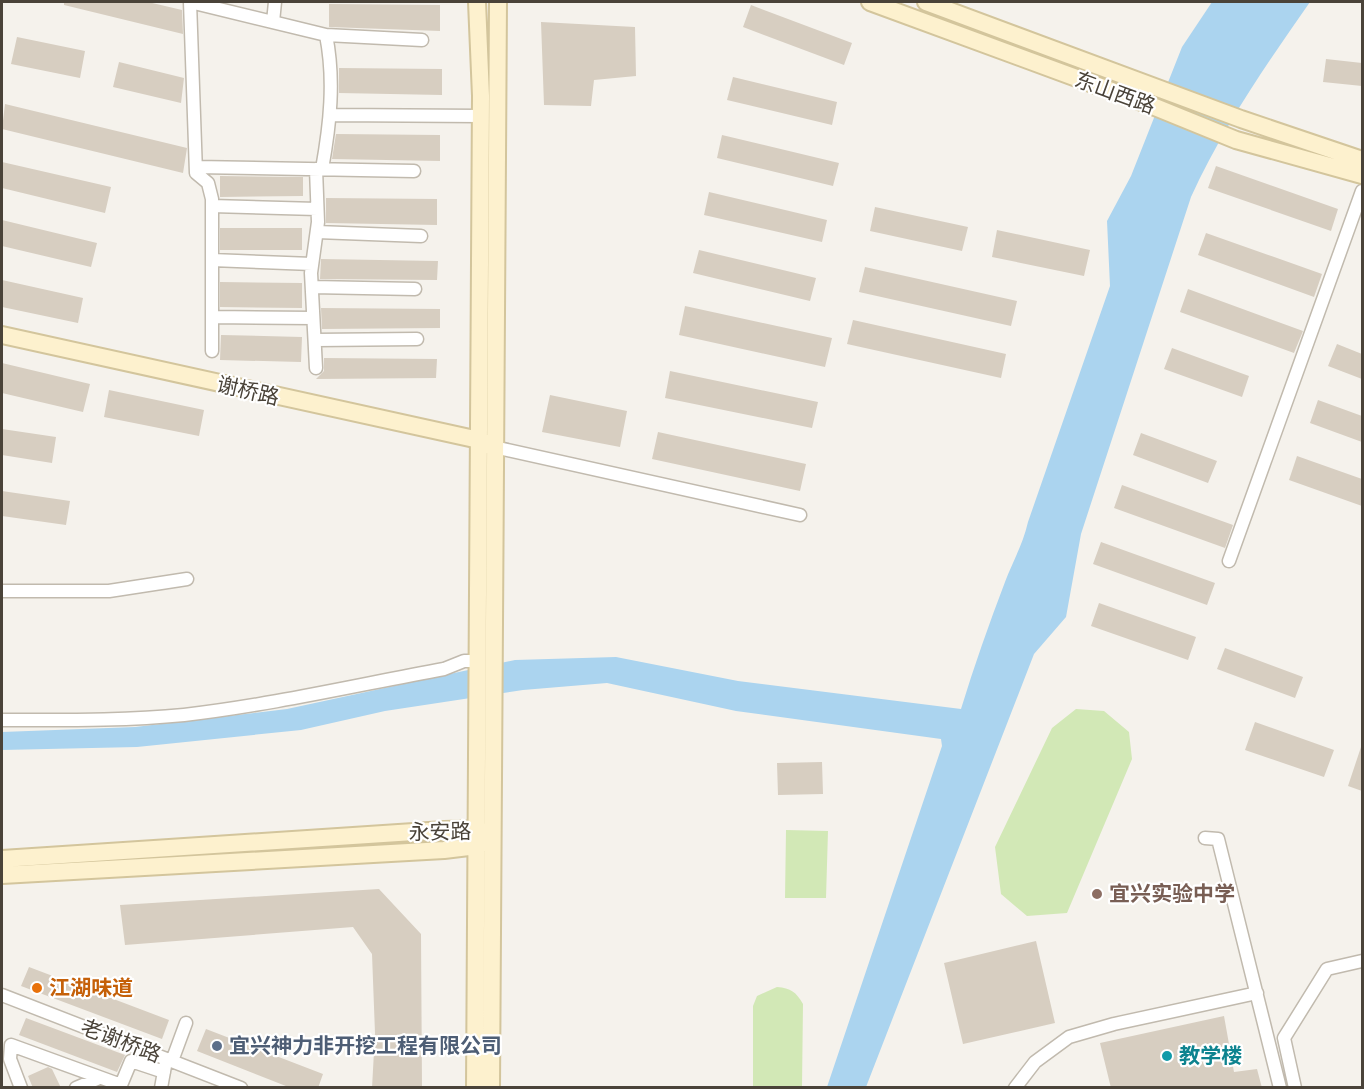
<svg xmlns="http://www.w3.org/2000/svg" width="1364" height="1089" viewBox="0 0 1364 1089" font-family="Poppins,'Noto Sans SC',sans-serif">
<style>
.green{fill:#d2e8b6}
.water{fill:#abd4ef}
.building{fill:#d7cec1}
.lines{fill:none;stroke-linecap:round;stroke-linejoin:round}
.street-casing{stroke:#c1baae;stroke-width:15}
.secondary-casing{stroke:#d3c59c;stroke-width:20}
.street{stroke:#fff;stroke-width:12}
.secondary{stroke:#fdf1ce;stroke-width:16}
.education-dot{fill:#8d6e63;stroke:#fff;stroke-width:2}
.food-dot{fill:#e8710a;stroke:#fff;stroke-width:2}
.service-dot{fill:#5c6f8a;stroke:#fff;stroke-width:2}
.culture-dot{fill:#0f9aa8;stroke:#fff;stroke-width:2}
.labels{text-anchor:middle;stroke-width:4.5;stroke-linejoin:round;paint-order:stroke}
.street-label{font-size:21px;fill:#4a4339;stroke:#fff}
.education-label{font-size:21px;font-weight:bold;fill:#785e54;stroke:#fff;text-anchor:start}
.food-label{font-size:21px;font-weight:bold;fill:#c56008;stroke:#fff;text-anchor:start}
.service-label{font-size:21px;font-weight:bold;fill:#4e5e75;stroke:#fff;text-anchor:start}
.culture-label{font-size:21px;font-weight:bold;fill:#0d838f;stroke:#fff;text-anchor:start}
</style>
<rect width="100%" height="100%" fill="#f5f2ec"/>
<path class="green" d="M1076 709 1104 711 1129 732 1132 759 1067 913 1027 916 1001 894 995 847 1052 728Z
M786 830 828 831 826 898H785Z
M777 987C791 988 796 992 803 1004L802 1087H753V1006L757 996Z"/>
<path class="water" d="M1212 2H1310C1266 65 1223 127 1191 197L1081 534 1066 617 1034 654 866 1087H827L942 746 941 739 736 711 607 683 523 690 385 711 301 730 137 747 2 750V732L135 727 287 709 515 660 616 657 738 681 961 709C974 666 989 624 1005 582 1013 561 1023 544 1028 522L1110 286 1107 221 1131 176 1182 47Z"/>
<path class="building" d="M64 2H148L182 10 183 34 64 5Z
M329 4 440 5V31L329 27Z
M751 5 852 43 844 65 743 27Z
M541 22 635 27 636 76 594 80 591 106 544 105Z
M17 37 85 51 80 78 11 64Z
M1326 59 1362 63V86L1323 82Z
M119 62 184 78 181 103 113 87Z
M339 68 442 69V95L339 93Z
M733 77 837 102 832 125 727 100Z
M5 104 187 148 183 173 2 129Z
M336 134 440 135V161L332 159Z
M722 135 839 163 833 186 717 158Z
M2 162 111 187 105 213 2 188Z
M1216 166 1338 209 1331 231 1208 188Z
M220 176 303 177V196L220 197Z
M709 192 827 220 822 242 704 215Z
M326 198 437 199V225L326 223Z
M875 207 968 227 962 251 870 231Z
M2 220 97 243 91 267 2 246Z
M220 228H302V250H220Z
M997 230 1090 250 1084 276 992 257Z
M1206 233 1322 274 1314 297 1198 255Z
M699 250 816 278 810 301 693 273Z
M321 259 438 261 437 280 320 279Z
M865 267 1017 301 1011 326 859 292Z
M2 280 83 298 78 323 2 307Z
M220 282 302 283V308L220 307Z
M1188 289 1303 331 1294 353 1180 312Z
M685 306 832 338 825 367 679 335Z
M321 308 440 309V328L322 329Z
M853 320 1006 354 1001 378 847 344Z
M221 335 302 337 301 362 220 360Z
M1337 344 1362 354V379L1328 366Z
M1172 348 1249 376 1242 397 1164 369Z
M324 358 437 359 436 378 316 379 324 371Z
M2 363 90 384 83 412 2 393Z
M670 371 818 402 812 428 665 398Z
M109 390 204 410 199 436 104 417Z
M550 395 627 411 620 447 542 432Z
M1318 400 1362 416V442L1310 423Z
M2 429 56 437 52 463 2 455Z
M658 432 806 464 800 491 652 459Z
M1141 433 1217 461 1208 483 1133 455Z
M1297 456 1362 479V506L1289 480Z
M1122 485 1233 525 1225 548 1114 508Z
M2 491 70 501 66 525 2 516Z
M1101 542 1215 583 1207 605 1093 564Z
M1099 603 1196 637 1188 660 1091 626Z
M1225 648 1303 677 1295 698 1217 669Z
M1255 722 1334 750 1324 777 1245 750Z
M1361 747 1362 748V791L1348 786Z
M822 762 823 794 778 795 777 763Z
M379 889 421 934 422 1088H372L375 1033 372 954 353 927 125 945 120 905Z
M1036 941 1055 1023 963 1044 944 963Z
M29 967 169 1020 162 1039 21 986Z
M1224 1016 1234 1072 1257 1069 1262 1088H1111L1100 1043Z
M26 1018 125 1055 117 1072 19 1035Z
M206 1029 323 1074 318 1088H291L197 1051Z
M48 1067 52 1069 61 1088H33L28 1076Z"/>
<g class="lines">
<defs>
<path id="street" d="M273 22 275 2
M326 35 422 40
M331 115 481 116
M196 167 414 171
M212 206 317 209
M317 232 421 236
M212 260 312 264
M312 287 415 289
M212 317 313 318
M316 340 417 339
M212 351V199L208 183 196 173 190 2 326 35C335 80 330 125 322 169
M316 368 311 273 318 222 316 169
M494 447 800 515
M1229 561 1362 191
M2 591H109L187 579
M2 720C62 720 123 721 184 715 271 705 357 685 444 669L464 661H477
M1205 838 1218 839 1280 1088
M2 995 241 1088
M172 1061 186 1023
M21 1088 10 1059 11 1045 121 1085 131 1061 164 1072
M76 1088 97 1079
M161 1088 165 1066
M1015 1088 1035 1062 1069 1037 1114 1024 1257 993
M1295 1088 1284 1038 1327 969 1362 961"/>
<path id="secondary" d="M870 2 1150 105 1236 140 1362 175
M926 2 1241 119 1362 160
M2 335 479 440 489 445
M2 859 444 830 477 829 486 833
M2 875 444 850 477 846 484 842
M475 1088 481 96 477 2
M491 1088 498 2"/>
</defs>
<use href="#street" class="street-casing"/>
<use href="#secondary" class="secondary-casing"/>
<use href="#street" class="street"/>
<use href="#secondary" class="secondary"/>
</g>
<circle class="education-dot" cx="1097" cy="894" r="6"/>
<circle class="food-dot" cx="37" cy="988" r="6"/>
<circle class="service-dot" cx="217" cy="1046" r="6"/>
<circle class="culture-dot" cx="1167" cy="1056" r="6"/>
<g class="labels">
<g class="street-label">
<text transform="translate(1115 93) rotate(20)" y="7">东山西路</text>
<text transform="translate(248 391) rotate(13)" y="7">谢桥路</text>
<text transform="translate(440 832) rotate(-1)" y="7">永安路</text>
<text transform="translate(121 1041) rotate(21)" y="7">老谢桥路</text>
</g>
<g class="education-label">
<text x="1109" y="901">宜兴实验中学</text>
</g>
<g class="food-label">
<text x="49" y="995">江湖味道</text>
</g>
<g class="service-label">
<text x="229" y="1053">宜兴神力非开挖工程有限公司</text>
</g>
<g class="culture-label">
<text x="1179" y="1063">教学楼</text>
</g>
</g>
<rect width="1364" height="1089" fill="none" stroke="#4a4339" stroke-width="6"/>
</svg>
